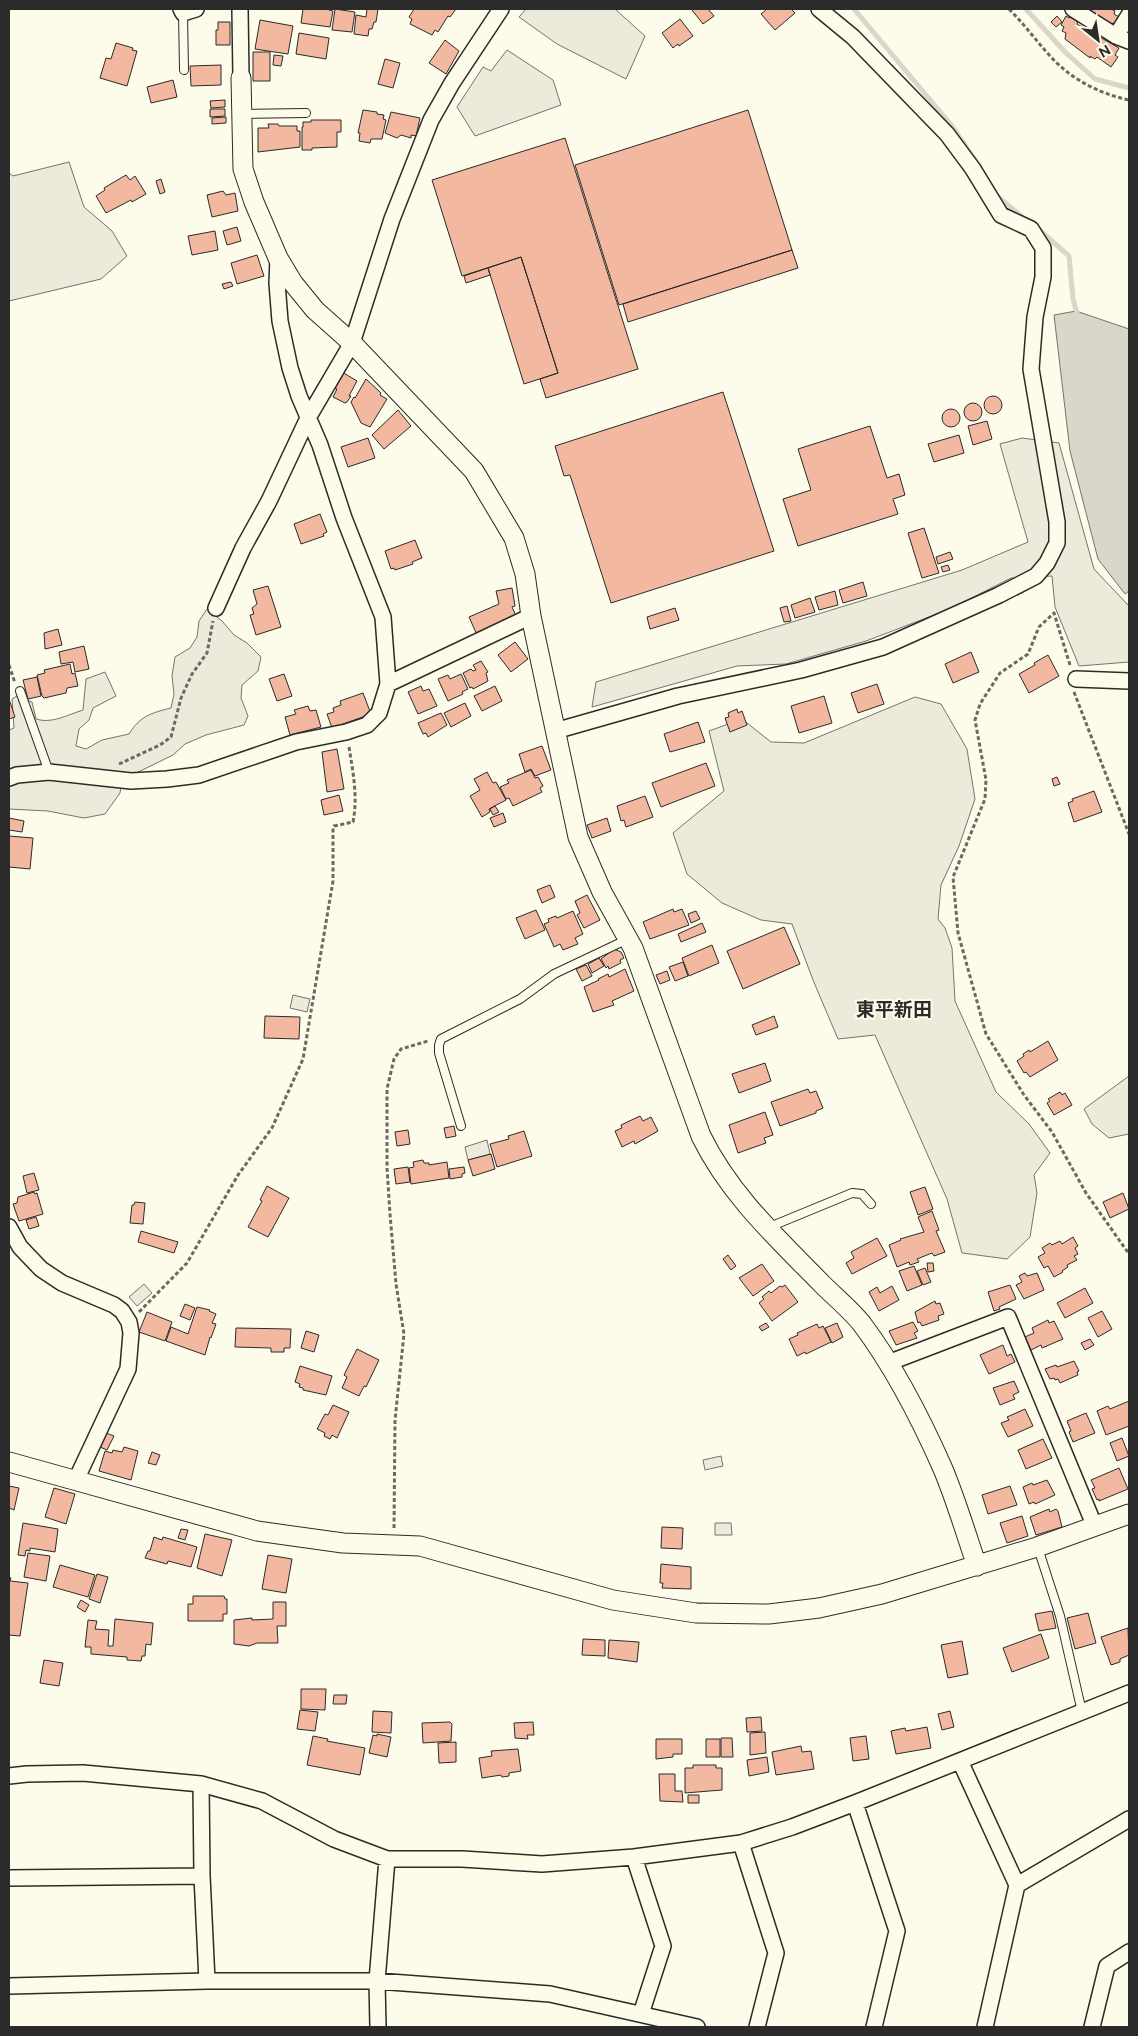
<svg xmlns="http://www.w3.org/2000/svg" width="1138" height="2036" viewBox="0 0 1138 2036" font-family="Raleway,'Noto Sans JP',sans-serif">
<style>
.green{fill:#ecebdb;stroke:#74746e}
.parking{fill:#eceadb;stroke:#74746e}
.water{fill:#d8d7c9;stroke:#74746e}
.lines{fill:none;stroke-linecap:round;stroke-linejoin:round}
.stream{stroke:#d8d7c9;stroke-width:5}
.building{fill:#f2b8a0;stroke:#2b2b2b}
.service-casing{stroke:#2b2b2b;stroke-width:10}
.minor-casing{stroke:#2b2b2b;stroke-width:18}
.tertiary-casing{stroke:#2b2b2b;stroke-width:21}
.path{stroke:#6a6964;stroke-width:3;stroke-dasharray:4 2.5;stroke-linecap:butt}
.service{stroke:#fdfbea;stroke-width:8}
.minor{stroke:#fdfbea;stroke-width:15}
.tertiary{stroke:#fdfbea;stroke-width:19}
.labels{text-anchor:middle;stroke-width:4;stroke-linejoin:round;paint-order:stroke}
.neighbourhood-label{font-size:19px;font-weight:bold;fill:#2b2b2b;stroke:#fdfbea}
</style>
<rect width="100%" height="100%" fill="#fdfbea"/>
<path class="green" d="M69 162 84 207 112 231 127 256 101 279 9 301V173L13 176Z
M1022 438 1059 443 1094 569 1128 605 1129 603V662L1079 666 1055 607 1052 576 1011 578 950 609 866 641 786 664 737 666 592 707 596 682 962 570 1028 542 1000 444Z
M207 609 222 621 234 635 247 643 261 657 258 671 242 685 241 698 248 716 244 725 206 735 185 744 173 755 122 780 120 793 105 814 84 818 48 811 9 809V730L14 728 12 699 17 696 32 702 36 719C52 724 67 715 83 710L86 679 105 672 116 696 93 708 89 720 79 729 76 746 86 749 102 740 129 734C140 716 151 713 171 708L174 694 172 676 175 657 190 648 197 637 199 621Z
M915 697 941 704 967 749 975 799 959 846 941 885 938 919 945 928 952 948 955 1001 996 1092 1029 1124 1050 1153 1034 1175 1037 1193 1030 1237 1007 1259 962 1253 947 1199 875 1035 838 1039 813 980 792 924 761 920 722 903 687 874 673 833 724 791 709 731 742 719 771 742 804 743Z
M1129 1076V1134L1109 1138 1092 1124 1084 1109Z
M721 1456 723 1466 705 1470 703 1460Z
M715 1523H731L732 1535H715Z"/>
<path class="parking" d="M526 9H615L645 36 626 79 557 44 519 17Z
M507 50 553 80 561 105 475 136 457 107 483 67 491 71Z
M293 995 310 999 307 1012 290 1008Z
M487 1140 490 1154 468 1160 465 1147Z
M144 1284 152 1293 137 1306 129 1297Z"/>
<path class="water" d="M1076 311 1129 329V591L1125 594 1098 559 1070 451 1054 315Z"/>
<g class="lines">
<path class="stream" d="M854 9 952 126 979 166
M1026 9 1065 52 1095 79 1129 88
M996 195 1026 220
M1037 228 1069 256 1073 299 1078 317"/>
</g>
<path class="building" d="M303 9H326L333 11 330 27 301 23Z
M335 9 355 12 352 32 332 30Z
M367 9H378L376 22H374L372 29H369L368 36 354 34 356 15 366 17Z
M414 9H441L444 10 445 9H456L450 17 448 16 438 32 435 30 432 35 410 24 412 19 409 17Z
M694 9H708L714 16 703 24 692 10Z
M767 9H791L795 13 775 30 761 14Z
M1092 9H1111L1115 11 1114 14 1119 17 1116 22 1109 25 1090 12Z
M1057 16 1062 22 1056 27 1051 22Z
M1066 16 1069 18 1070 17 1078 22 1077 24 1119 48 1115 55 1118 57 1111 67 1097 57 1095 59 1090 56V58L1065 39 1066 33 1062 31 1064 27 1061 25Z
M680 19 693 36 679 46 678 44 673 48 662 33Z
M260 20 293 26 288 54 255 49Z
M218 22H230V45H216V30H218Z
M299 33 329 38 326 59 296 54Z
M445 40 459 51 446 74 429 63Z
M116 43 133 48 132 50 137 51 127 86 100 78 106 58 111 59Z
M253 52H270V81H253Z
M274 55 283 56 281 66 273 65Z
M385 59 400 63 393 88 378 84Z
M221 65V85L191 86 190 66Z
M173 80 177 97 151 103 147 87Z
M225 100V107L211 108 210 101Z
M210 109H225V116L210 117Z
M363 110 377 112V114L384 115 383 119 386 120 382 139H371L370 143 359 141 360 133H358Z
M748 110 792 250 619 305 575 165Z
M391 112 420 118 416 136 411 135V138L401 135 397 138 385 133Z
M226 117V123L212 124V118Z
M311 120H341V132H337V147L312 148V150H302V127H303V122H311Z
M268 124H278L279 126H297V131H300V147L258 152V128H269Z
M565 138 638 369 546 398 540 379 558 373 521 257 462 276 432 180Z
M126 175 130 180 135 176 146 194 132 202 131 200 106 213 96 196 105 190 104 188Z
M161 179 165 192 160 194 156 181Z
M223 191 226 195 235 193 238 211 212 217 207 195Z
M237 227 241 241 227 245 223 231Z
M215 231 218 250 192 255 188 236Z
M792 250 798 268 628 322 623 304Z
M257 255 264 276 237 284 231 263Z
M521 257 558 373 524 384 488 268Z
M488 268 490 275 466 283 464 276Z
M231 282 233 286 224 289 222 284Z
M342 372 357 381 349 396H351L347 402 345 403 333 397 337 389 334 388Z
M366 379 381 393 380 395 387 399 370 427 361 423 351 402 354 397 355 398Z
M723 392 774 551 611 603 570 475 564 476 555 446Z
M984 405a9 9 0 1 1 18 0a9 9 0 1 1-18 0Z
M964 412a9 9 0 1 1 18 0a9 9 0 1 1-18 0Z
M942 418a9 9 0 1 1 18 0a9 9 0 1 1-18 0Z
M398 410 411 426 384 449 372 435Z
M987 421 992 439 973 445 968 426Z
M870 426 887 478 899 474 905 495 893 499 898 514 798 546 783 499 811 490 798 449Z
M959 435 964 453 934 462 928 444Z
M368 438 375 458 348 467 341 447Z
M320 514 327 532 323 534 324 536 301 544 294 524Z
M924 528 939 573 922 578 908 533Z
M415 540 422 558 412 562 413 564 395 570 394 568 391 569 385 551Z
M950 552 953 559 938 564 936 557Z
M948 565 950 570 943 572 941 567Z
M863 582 867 596 843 603 839 590Z
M268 586 281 627 256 635 250 615 254 614 252 608 257 604 253 590Z
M512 588 515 606 512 607 517 618 477 635 469 617 499 604 496 591Z
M835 591 838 605 819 610 815 597Z
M810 598 815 612 795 618 791 605Z
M787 606 791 621 784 622 780 608Z
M675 608 679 620 650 629 647 617Z
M58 629 62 645 45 649 44 633Z
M515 642 528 659 511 672 498 655Z
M84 646 89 669 75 672 73 662 61 664 59 652Z
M971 652 979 672 953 683 945 664Z
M1048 655 1059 676 1029 693 1019 674 1035 665 1034 663Z
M481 661 488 672 486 673 488 681 473 689 472 687 470 688 463 673 471 669 473 671 476 670 473 665Z
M70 664 72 674 75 673 78 686 67 688 66 693 44 698 42 696 37 675 45 673 44 670Z
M284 674 292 696 277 701 269 679Z
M461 674 468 689 462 692 463 694 448 701 438 679 448 675 450 679Z
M37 677 41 696 28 699 23 680Z
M877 684 884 704 858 713 851 693Z
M421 686 423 691 429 689 437 706 418 714 408 692Z
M495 686 502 701 482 711 474 696Z
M363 693 371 714 332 728 327 714 334 712 333 708 341 705 340 701Z
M824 696 832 723 799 733 791 706Z
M9 699 15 717 9 719Z
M465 703 471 716 451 727 444 713Z
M308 706 310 711 316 710 321 727 290 735 285 717 296 714 294 710Z
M737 709 738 713 742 711 747 725 730 732 725 718 729 717 728 713Z
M441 713 447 725 428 737 426 733 423 734 418 723Z
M698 722 705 742 670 752 664 734Z
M542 746 551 770 535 776 531 769 525 772 519 754Z
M337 749 344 789 327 792 322 752Z
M706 763 715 786 661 807 652 783Z
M531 770 535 778 538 777 543 786 540 788 542 792 513 806 509 798 506 799 500 787 509 783 507 780Z
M487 772 493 783 496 782 506 800 489 809 490 812 482 817 470 796 480 790 474 779Z
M1057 777 1060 784 1054 786 1052 779Z
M1094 791 1102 812 1074 822 1068 803 1073 801 1072 799Z
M339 795 343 811 324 815 321 800Z
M645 796 653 817 626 827 624 820 621 821 617 806Z
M495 806 499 812 493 815 490 809Z
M503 813 506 822 494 827 490 818Z
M9 818 24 821 22 832 9 830Z
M607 818 611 831 592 838 587 825Z
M9 836 33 838 30 869 9 867Z
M550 885 555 897 542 903 537 890Z
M587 895 600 920 584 928 577 915 580 913 575 901Z
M673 909 674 912 682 909 689 925 650 939 643 922Z
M536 910 545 930 525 939 516 918Z
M573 911 583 934 575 938 578 944 563 950 560 944 554 947 544 924 549 922 548 919 556 916 557 918Z
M696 911 700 919 691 923 688 914Z
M702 923 706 932 681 942 678 934Z
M784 927 800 964 743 989 727 951Z
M712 945 719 963 689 976 682 958Z
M614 949 621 952 624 958 620 960 621 963 609 969 608 966 606 968 601 959Z
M599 958 604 966 592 973 588 964Z
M683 962 688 976 675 981 669 967Z
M586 965 592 976 582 981 576 969Z
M625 969 634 991 612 1001 614 1005 593 1012 584 987 599 980 598 979 608 974 609 977Z
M667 971 670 980 660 984 656 975Z
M265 1016 300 1017 299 1039 264 1038Z
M774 1016 778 1027 756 1035 752 1025Z
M1048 1041 1058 1060 1030 1077 1026 1072 1024 1073 1017 1061 1024 1056 1023 1054 1029 1050 1030 1052Z
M765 1063 771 1081 739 1093 732 1074Z
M808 1089 810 1093 816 1091 823 1108 816 1111V1113L780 1126 771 1102Z
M1060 1092 1062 1095 1065 1093 1072 1105 1054 1115 1047 1103 1050 1101 1048 1099Z
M765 1112 773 1135 764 1138 766 1143 738 1153 729 1125Z
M640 1116 643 1121 651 1117 658 1131 635 1144 634 1141 622 1147 615 1131 622 1128 621 1125Z
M454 1126 456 1136 446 1138 444 1128Z
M408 1130 410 1144 397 1146 395 1132Z
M524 1131 532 1156 497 1167 490 1144 509 1139 508 1136Z
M491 1154 495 1169 473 1176 468 1160Z
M423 1160 424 1163H429V1165L447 1162 449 1178 411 1184 409 1168 414 1167 413 1162Z
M408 1167 410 1182 396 1184 394 1169Z
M464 1167 465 1173 462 1174V1177L450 1179 449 1169Z
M34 1173 39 1190 27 1193 23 1176Z
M267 1186 289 1198 268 1237 248 1227 262 1201 260 1200Z
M925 1187 933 1209 918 1215 910 1192Z
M34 1192 35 1194 37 1193 43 1214 19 1221 13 1204 17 1203 18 1197Z
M1123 1193 1129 1209 1110 1218 1103 1202Z
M135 1202 145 1203 143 1224 130 1223 132 1205H134Z
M932 1211 939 1230 936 1231 945 1252 934 1256 932 1253 917 1259 919 1262 910 1265 909 1262 897 1267 889 1245 901 1240 900 1239 924 1232 918 1217Z
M36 1217 39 1226 29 1229 26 1220Z
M141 1231 178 1242 174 1253 138 1242Z
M1073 1237 1078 1246 1075 1248 1078 1254 1074 1256 1077 1260 1067 1265 1068 1267 1062 1271 1063 1272 1054 1277 1048 1266 1044 1268 1038 1257 1045 1253 1042 1248 1050 1243 1052 1245 1060 1241 1062 1244Z
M877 1238 887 1256 852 1274 846 1263 854 1258 851 1252Z
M728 1255 736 1266 731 1270 723 1259Z
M927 1263H933L934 1271 928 1272Z
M762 1264 774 1281 753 1296 739 1278Z
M914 1266 922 1285 907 1291 899 1271Z
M925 1268 931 1282 923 1285 917 1271Z
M1025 1273 1027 1276 1037 1273 1044 1290 1024 1299 1016 1285 1022 1282 1019 1276Z
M785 1285 798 1302 772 1321 759 1303 764 1299 762 1297 769 1291 771 1293 780 1286 782 1287Z
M1010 1285 1016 1299 999 1307 1000 1309 994 1311 988 1292Z
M892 1286 899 1300 879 1311 869 1292 877 1287 880 1293Z
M1085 1288 1093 1303 1065 1318 1057 1303Z
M935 1301 936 1304 940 1303 944 1314 938 1316 939 1320 922 1326 920 1322 918 1323 915 1312Z
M185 1304 195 1308 190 1320 180 1316Z
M197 1307 210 1310 209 1311 216 1314 212 1323 216 1324 211 1338 210 1337 205 1355 166 1341 171 1327 188 1334Z
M1102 1311 1112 1329 1098 1337 1088 1318Z
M147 1312 172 1322 165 1341 139 1332Z
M1048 1320 1049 1323 1054 1321 1063 1339 1042 1348 1041 1345 1031 1350 1025 1337 1034 1333 1032 1328Z
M913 1322 918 1331 914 1333 917 1338 896 1345 889 1331Z
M766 1323 769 1327 762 1331 759 1327Z
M837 1323 843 1337 832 1343 825 1328Z
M817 1324 819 1328 823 1326 831 1342 806 1354 805 1352 797 1356 789 1339 798 1335 797 1333Z
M236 1328 291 1329 290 1348H284V1352H271V1348L235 1347Z
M306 1331 319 1335 314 1352 301 1348Z
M1090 1339 1094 1345 1085 1350 1081 1343Z
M1003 1345 1007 1356 1011 1354 1015 1362 989 1374 980 1355Z
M357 1349 379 1360 366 1387 364 1386 359 1396 342 1388 347 1377 344 1375Z
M1074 1361 1079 1371 1077 1372 1078 1375 1060 1383 1058 1379 1055 1380 1054 1378 1050 1379 1045 1369 1056 1365 1057 1367Z
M300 1366 332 1376 326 1395 303 1390V1388L299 1387 300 1384 295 1382Z
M1014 1381 1019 1392 1013 1395 1015 1399 1000 1405 993 1388Z
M1129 1401V1426L1106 1435 1097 1411 1108 1406 1110 1409Z
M333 1405 349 1412 337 1438 332 1435 330 1439 324 1436 325 1433 317 1429 325 1414 328 1415Z
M1025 1409 1033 1426 1008 1437 1001 1423 1009 1420 1007 1417Z
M1086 1413 1095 1433 1073 1442 1069 1432 1071 1431 1067 1421Z
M106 1433 114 1436 107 1450 100 1447Z
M1122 1438 1129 1456 1117 1461 1110 1443Z
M1043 1439 1052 1458 1026 1469 1018 1450Z
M124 1447 138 1451 131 1480 99 1471 105 1451 112 1453 113 1450 122 1452Z
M152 1452 160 1455 156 1465 148 1463Z
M1119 1468 1128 1489 1099 1501V1499L1097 1500 1092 1489 1095 1488 1091 1480Z
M1047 1480 1055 1495 1035 1504 1034 1502 1029 1504 1023 1487 1032 1483 1033 1485Z
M9 1486 19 1488 14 1510 9 1508Z
M1010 1486 1017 1505 988 1514 982 1495Z
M54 1488 75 1494 66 1524 45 1517Z
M1049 1509 1050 1512 1056 1509 1058 1511 1062 1527 1036 1535 1030 1517Z
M1022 1516 1028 1536 1007 1543 1000 1523Z
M23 1523 58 1529 55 1552 30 1548V1551L26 1550 25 1556 18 1555Z
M662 1527 683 1528 682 1549 661 1548Z
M181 1529 188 1530 185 1540 178 1538Z
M205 1534 232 1540 222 1576 197 1568Z
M154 1537 162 1540 163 1537 197 1547 191 1567 168 1561 167 1564 145 1558 148 1551H150Z
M28 1553 50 1556 46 1581 24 1577Z
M268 1555 292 1559 286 1593 262 1589Z
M661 1564 691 1567V1589L662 1588 663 1583H660Z
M60 1565 95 1575 88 1597 53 1587Z
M97 1574 108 1577 100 1603 89 1599Z
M9 1577 11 1578 10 1581 28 1583 20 1636 9 1635Z
M193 1596H224L225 1599H227V1614H223V1621H188V1604H193Z
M81 1600 89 1605 85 1612 77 1607Z
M273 1602H286V1626H277L278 1643H257L249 1646 234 1644V1620L252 1618V1620L273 1619Z
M1052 1611 1056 1628 1039 1631 1035 1614Z
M1088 1613 1096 1643 1075 1649 1067 1618Z
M115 1619 153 1623 151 1645 146 1644 145 1656H142L141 1661 127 1660V1657L91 1654V1647H85L88 1620 97 1621 95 1629 109 1630 108 1646H113Z
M1128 1628 1129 1655 1120 1659V1662L1111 1665 1101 1637Z
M1041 1634 1049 1658 1012 1672 1003 1648Z
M583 1639 605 1640V1656L582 1655Z
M609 1640 639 1642 637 1662 608 1658Z
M962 1641 968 1674 948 1678 941 1645Z
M44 1660 63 1663 59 1686 40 1683Z
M301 1689H326L325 1710 301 1709Z
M334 1695H347L346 1704H333Z
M300 1710 318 1712 315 1731 297 1729Z
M373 1711 392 1712 391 1733 372 1732Z
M950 1711 954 1727 942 1730 938 1714Z
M761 1717 762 1731 747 1732 746 1718Z
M450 1722 452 1724 451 1741 423 1743 422 1723Z
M533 1722 534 1735H527L528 1739 515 1738 514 1723Z
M927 1727 931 1748 896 1754 891 1731 905 1728 906 1731Z
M765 1732 766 1753 750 1755V1733Z
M377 1734 391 1737 387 1757 369 1753 373 1735 377 1736Z
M313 1736 328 1739 327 1741 365 1748 360 1775 307 1765Z
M866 1736 869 1759 853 1761 850 1738Z
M721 1738H732L733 1757H721Z
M656 1739H682V1754H673V1757L656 1759Z
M706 1739H720V1757H706Z
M456 1742V1762L439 1763 438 1743Z
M801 1746 802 1752 811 1751 814 1769 776 1775 772 1752Z
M518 1749 521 1771 509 1773V1776L502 1777 501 1775 482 1778 479 1758 492 1756 491 1751Z
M767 1757 769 1772 749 1776 747 1760Z
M693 1765H716V1768H722V1790L685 1793V1768H693Z
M659 1774H675V1791H682L683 1802 660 1801Z
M688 1795H699V1803H688Z"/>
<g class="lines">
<defs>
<path id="service" d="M183 13 184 70
M243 114 306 113
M20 691 49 772
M461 1126 439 1053V1045L441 1039 520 999 554 974 628 939
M767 1228 852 1193 862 1194 871 1204
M1038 1548 1060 1616 1082 1712"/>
<path id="minor" d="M181 9 183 13 196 9
M240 9 241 78
M1073 9 1116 36 1129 41
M1116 36 1129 15
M216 608 243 548 269 501 308 418 352 343 392 219 431 120 452 83 501 9
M1076 679 1129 681
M388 684 531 616
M555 731 678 696 801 670 883 647 999 595 1036 576 1047 563 1057 543V522L1031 369 1035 317 1043 277V248L1031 229 1001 215 973 169 947 134 853 37 819 9
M9 778 17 775 49 772 131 781 167 779 199 775 296 742 346 732 367 725 379 713 388 684 383 617 344 518 320 445 299 396 290 368 280 321 277 283 278 258
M9 1227 20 1247 41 1269 62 1283 114 1305 122 1311 129 1322 131 1333 128 1369 76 1480
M888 1363 1008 1317 1095 1527
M960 1761 1017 1885 985 2027
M9 1776 27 1774 83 1773 201 1784 262 1801 334 1839 387 1859H462L542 1864 634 1857 741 1843 792 1827 855 1803 1129 1693
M201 1784 202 1876 207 1981
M855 1803 897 1931 874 2027
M741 1843 776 1953 757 2027
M634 1857 663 1946 641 2014
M9 1878 202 1876
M1017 1885 1129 1819
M9 1986 207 1981H377L550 1994 697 2027
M378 2027 377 1981 387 1859
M1092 2027 1107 1966 1129 1952"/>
<path id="tertiary" d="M241 78 243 169 254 202 278 258 293 283 315 310 352 343 474 471 514 538 525 574 531 616 578 837 602 892 633 948 701 1136C730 1195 776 1237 822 1284 835 1297 851 1310 862 1324 895 1368 921 1419 943 1469 956 1500 966 1534 977 1566
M9 1462 257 1531 343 1543 420 1546 613 1600 696 1613 769 1614 819 1608 882 1594 1037 1547 1129 1514"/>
</defs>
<use href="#service" class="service-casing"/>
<use href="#minor" class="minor-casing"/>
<use href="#tertiary" class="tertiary-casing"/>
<path class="path" d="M1009 9C1025 25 1037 42 1052 58 1072 80 1101 94 1129 100
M9 665 15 683
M1070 665 1054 613 1039 627 1028 654 1000 673 980 704 975 720 986 780 985 799 953 877 958 933 986 1034 1024 1095 1052 1132 1086 1193 1129 1254
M1074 692 1129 834
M119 764 160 745 171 737 181 698 192 674 207 653 213 621
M139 1312 187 1263 238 1175 272 1128 303 1059 333 881V830L334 826 353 822C358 797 353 772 349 747
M394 1528 395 1420 404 1334 396 1284 390 1214 387 1168V1089L394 1059 401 1049 428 1041"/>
<use href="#service" class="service"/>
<use href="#minor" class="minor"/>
<use href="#tertiary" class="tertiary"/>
</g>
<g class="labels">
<g class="neighbourhood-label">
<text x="894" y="1016">東平新田</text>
</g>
</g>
<rect width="1138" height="2036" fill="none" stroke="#2b2b2b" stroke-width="20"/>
<g transform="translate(1098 40) rotate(150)" stroke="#fdfbea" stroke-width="4" paint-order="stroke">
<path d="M0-4L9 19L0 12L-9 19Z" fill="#2b2b2b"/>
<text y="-8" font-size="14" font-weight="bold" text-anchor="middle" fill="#2b2b2b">N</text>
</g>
</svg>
